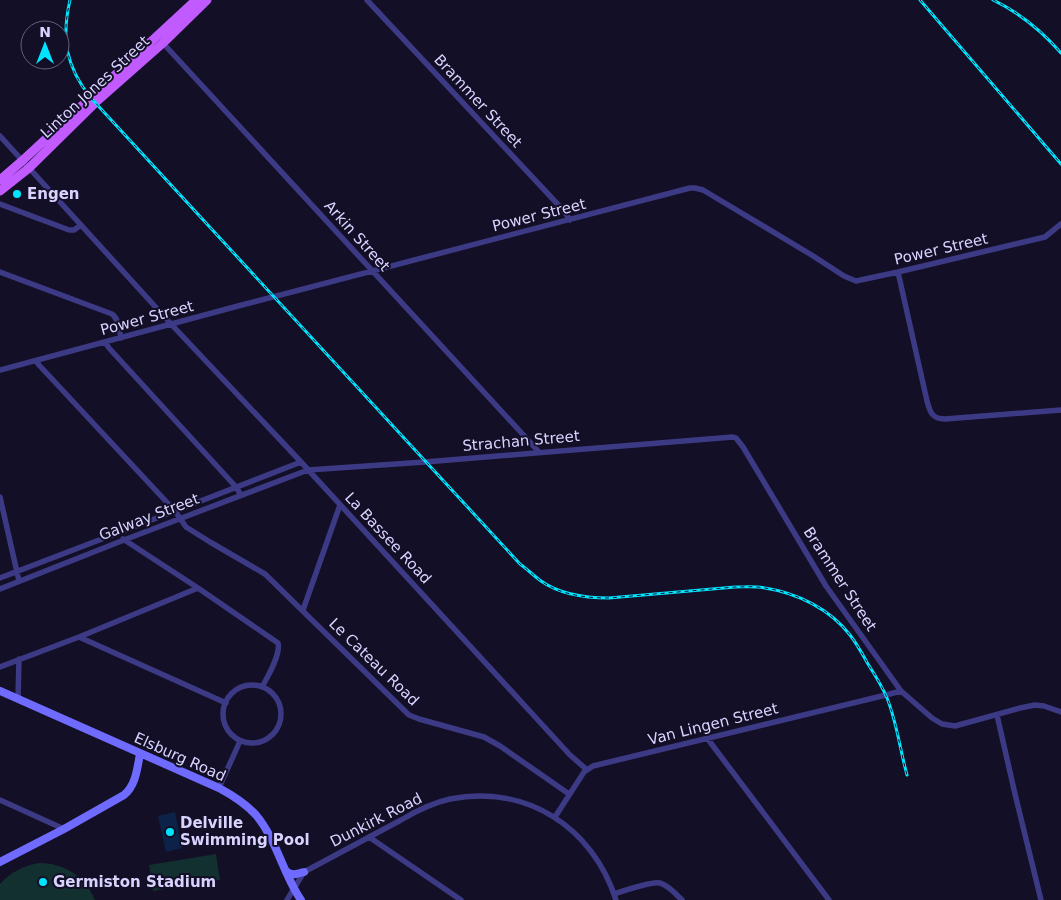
<svg xmlns="http://www.w3.org/2000/svg" width="1061" height="900" viewBox="0 0 1061 900" font-family="'DejaVu Sans',sans-serif">
<style>
.green{fill:#12302f}
.water{fill:#0c2248}
.lines{fill:none;stroke-linecap:round;stroke-linejoin:round}
.minor{stroke:#3d3a85;stroke-width:5.5}
.secondary{stroke:#6f6bff;stroke-width:8}
.primary{stroke:#c25bff;stroke-width:9}
.rail-casing{stroke:#00e5ff;stroke-width:3}
.rail{stroke:#130f26;stroke-width:1;stroke-dasharray:4;stroke-linecap:butt}
.poi-dot{fill:#00e5ff;stroke:#130f26;stroke-width:2}
.labels{text-anchor:middle;stroke-width:4;stroke-linejoin:round;paint-order:stroke}
.street-label{font-size:15px;fill:#d9d4ff;stroke:#130f26}
.poi-label{font-size:15px;font-weight:bold;fill:#d9d4ff;stroke:#130f26;text-anchor:start}
</style>
<rect width="100%" height="100%" fill="#130f26"/>
<path class="green" d="M216 854 220 880 153 891 149 865Z
M39 863C64 863 85 876 95 900H0V884C11 872 23 866 39 863Z"/>
<path class="water" d="M175 812 182 848 166 852 158 816Z"/>
<g class="lines">
<path class="minor" d="M367 0 564 211 570 220
M161 41 539 452
M0 136 171 324 301 462 526 707 570 755 586 769
M0 204 69 230H74L81 225
M0 272 112 314C119 319 119 330 121 338
M898 272 927 401C930 412 932 419 945 419L1061 410
M105 342 109 348 236 487 241 495
M36 361 39 365 175 511 186 527 210 542 265 574 409 715 419 719 484 737 500 746 569 794
M0 370 238 306 690 188H695L703 190 810 254 844 276 856 281 898 272 1045 237 1061 224
M0 497 19 581
M123 539 198 588 278 643C281 654 268 676 262 687
M0 578 175 511 301 462
M0 589 124 540 308 470 425 462 733 437 736 438 743 447 826 586 901 691 932 718 942 724 955 726 1020 708 1035 705 1044 706 1061 712
M303 610 340 505
M79 637 226 703
M0 667 79 637 198 588
M223 714a29 29 0 1 1 58 0a29 29 0 1 1-58 0Z
M18 699 19 659
M997 715 1015 794 1041 900
M707 738 829 900
M219 788 240 741
M0 800 64 829
M555 817 584 772 593 766 886 695 901 691
M369 837 461 900
M614 894C623 891 652 881 660 883 668 885 676 894 682 900
M287 900 304 872 401 820C416 811 432 803 450 799 526 784 593 827 616 900"/>
<path class="secondary" d="M0 691 219 788C232 795 246 804 256 815 277 840 283 874 301 900
M0 862 64 829 124 795C136 785 137 769 140 754
M286 871C292 876 297 874 304 872"/>
<path class="primary" d="M0 180 22 161 196 0
M0 191 29 168 95 103 163 43 207 0"/>
<defs>
<path id="rail" d="M70 0C61 39 66 66 90 97L520 564C527 569 534 576 541 581 561 595 586 598 609 598L735 587C745 587 755 586 765 588 797 593 830 609 850 635 857 644 863 655 868 664 875 675 882 686 887 698 897 723 900 750 907 775
M920 0 1061 164
M993 0C1020 13 1041 30 1061 53"/>
</defs>
<use href="#rail" class="rail-casing"/>
<use href="#rail" class="rail"/>
</g>
<g class="poi-dot">
<circle cx="17" cy="194" r="5"/>
<circle cx="170" cy="832" r="5"/>
<circle cx="43" cy="882" r="5"/>
</g>
<g class="labels">
<g class="street-label">
<text transform="translate(95 87) rotate(-43)" y="5">Linton Jones Street</text>
<text transform="translate(478 101) rotate(47)" y="5">Brammer Street</text>
<text transform="translate(539 215) rotate(-14)" y="5">Power Street</text>
<text transform="translate(357 236) rotate(48)" y="5">Arkin Street</text>
<text transform="translate(941 249) rotate(-13)" y="5">Power Street</text>
<text transform="translate(147 318) rotate(-15)" y="5">Power Street</text>
<text transform="translate(521 441) rotate(-5)" y="5">Strachan Street</text>
<text transform="translate(149 517) rotate(-21)" y="5">Galway Street</text>
<text transform="translate(388 538) rotate(47)" y="5">La Bassee Road</text>
<text transform="translate(840 579) rotate(57)" y="5">Brammer Street</text>
<text transform="translate(374 662) rotate(44)" y="5">Le Cateau Road</text>
<text transform="translate(713 724) rotate(-14)" y="5">Van Lingen Street</text>
<text transform="translate(180 757) rotate(24)" y="5">Elsburg Road</text>
<text transform="translate(376 820) rotate(-27)" y="5">Dunkirk Road</text>
</g>
<g class="poi-label">
<text x="27" y="199">Engen</text>
<text x="180" y="828">Delville<tspan x="180" dy="17">Swimming Pool</tspan></text>
<text x="53" y="887">Germiston Stadium</text>
</g>
</g>
<g transform="translate(45 45)"><circle r="24" fill="#130f26" stroke="#625e7d"/>
<path d="M0-4L9 19L0 12L-9 19Z" fill="#00e5ff"/>
<text y="-8" font-size="14" font-weight="bold" text-anchor="middle" fill="#d9d4ff">N</text>
</g>
</svg>
